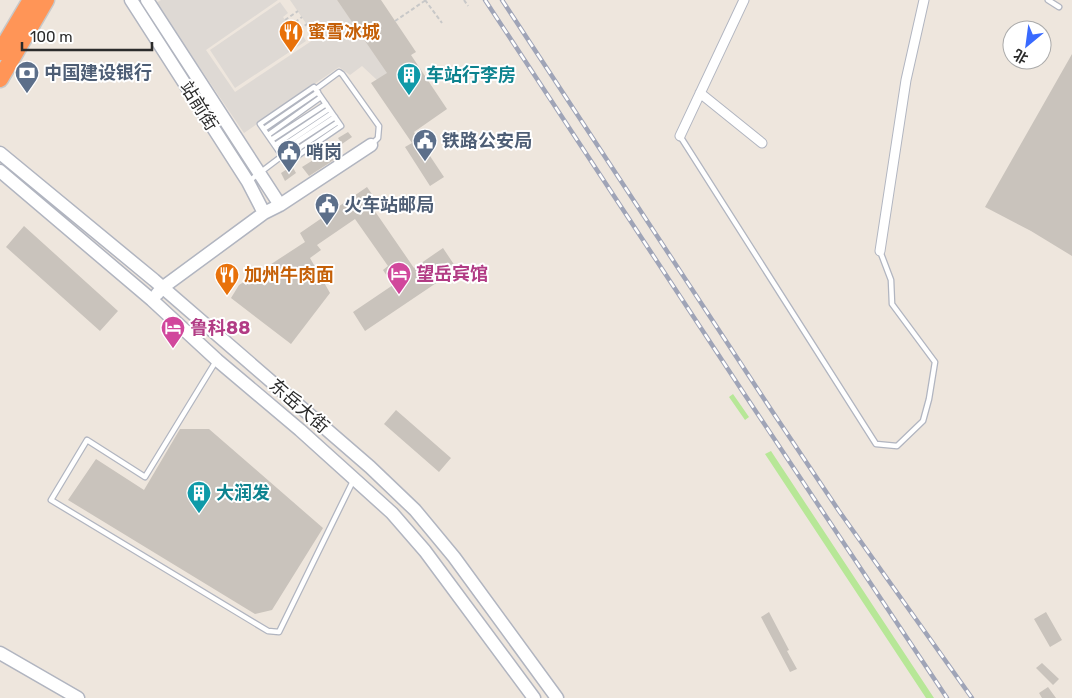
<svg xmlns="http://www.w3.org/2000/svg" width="1072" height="698" viewBox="0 0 1072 698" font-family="Rubik,'Noto Sans SC',sans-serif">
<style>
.green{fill:#b7e797}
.plaza{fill:#ded9d4}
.building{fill:#c9c3bc}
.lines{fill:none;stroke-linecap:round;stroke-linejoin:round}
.lane-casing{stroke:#b1b5c0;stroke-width:7}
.street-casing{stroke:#b1b5c0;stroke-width:11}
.secondary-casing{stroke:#b1b5c0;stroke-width:15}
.highway-casing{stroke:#c8c8c8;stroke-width:19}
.path{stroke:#c8c8c8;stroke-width:2;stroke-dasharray:4 2.5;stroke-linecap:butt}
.lane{stroke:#fff;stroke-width:4.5}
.street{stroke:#fff;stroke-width:9}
.secondary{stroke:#fff;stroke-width:12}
.highway{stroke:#ff9557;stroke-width:16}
.rail-casing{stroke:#9fa4b7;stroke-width:4.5}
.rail{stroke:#fff;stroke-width:2.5;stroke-dasharray:8;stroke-linecap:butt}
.labels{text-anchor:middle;stroke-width:4;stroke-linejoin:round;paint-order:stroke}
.food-label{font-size:18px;font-weight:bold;fill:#c56008;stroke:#fff;text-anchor:start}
.service-label{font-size:18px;font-weight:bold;fill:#4e5e75;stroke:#fff;text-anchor:start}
.culture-label{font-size:18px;font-weight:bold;fill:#0d838f;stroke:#fff;text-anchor:start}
.street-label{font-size:18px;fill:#2b2b2b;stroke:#fff}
.hotel-label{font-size:18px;font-weight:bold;fill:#b23c85;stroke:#fff;text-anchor:start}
</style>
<rect width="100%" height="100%" fill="#eee6dd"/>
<path class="green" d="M733 394 749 417 745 420 729 397Z
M771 451 934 698H926L765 454Z"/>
<path class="plaza" d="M161 0H278L206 50 235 92 316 38 290 0H337L388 73 377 80 362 66 350 75 339 67 244 133 156 3Z
M280 2 288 13 283 17 296 36 301 33 306 41 235 88 210 50Z"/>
<path class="building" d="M337 0H381L416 52 411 55 447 109 414 132 444 177 430 186 405 147 412 143 371 83 387 73Z
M1072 54V256L1031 231 985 207Z
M348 132 352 137 342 144 338 138Z
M334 147 340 156 309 176 302 167Z
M292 166 296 173 285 181 281 173Z
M367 187 378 203 372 207 414 268 443 248 457 269 365 331 353 312 393 285 383 270 388 266 355 219 317 245 321 250 310 258 330 293 291 344 231 298 239 285 305 242 300 233Z
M24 226 118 311 100 331 6 247Z
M396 410 451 458 439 472 384 424Z
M180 429H209L323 528 272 610 255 614 68 500 96 459 144 490Z
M769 612 789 650 787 651 797 669 790 672 761 617Z
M1046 612 1062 640 1050 647 1034 619Z
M1042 663 1059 679 1053 685 1036 668Z
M1048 687 1056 698H1042L1039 693Z"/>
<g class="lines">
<defs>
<path id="lane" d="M1048 0 1059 7
M314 87 341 126 287 163 260 124Z
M316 89 339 72 342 74 379 126 378 138 373 143
M264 129 318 92
M268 135 321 97
M680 136 876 444 897 446 923 421 929 399 935 362 892 304 891 280 880 251
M271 140 326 104
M275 145 329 109
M278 149 332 113
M280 153 335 117
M284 158 338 122
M249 181 282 156
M216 361 145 477 87 440 51 500 268 631 279 632 353 481"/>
<path id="street" d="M700 93 762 143
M680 136 744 0
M880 251 906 80 924 0"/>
<path id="secondary" d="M131 0 248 182 264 213
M147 0 280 205
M0 153 154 280 370 467 415 510 454 557 557 698
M0 171 152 300 217 360 300 430 392 513 425 551 534 698
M157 294 162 288 264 213 280 205 371 145
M0 653 78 698"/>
<path id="highway" d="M0 52 31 0
M0 79 46 0"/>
</defs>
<use href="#lane" class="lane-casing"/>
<use href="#street" class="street-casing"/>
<use href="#secondary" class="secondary-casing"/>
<use href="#highway" class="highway-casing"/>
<path class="path" d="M425 0 442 23
M464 0 468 6
M285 20 298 11
M395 21 426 0
M290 26 302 17
M294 33 307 24"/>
<use href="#lane" class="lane"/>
<use href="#street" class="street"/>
<use href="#secondary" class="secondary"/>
<use href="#highway" class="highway"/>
<defs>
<path id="rail" d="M485 0 741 389 947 698
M502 0 772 411 839 511 972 698"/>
</defs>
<use href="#rail" class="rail-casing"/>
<use href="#rail" class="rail"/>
</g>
<defs>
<symbol id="restaurant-pin" viewBox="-11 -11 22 30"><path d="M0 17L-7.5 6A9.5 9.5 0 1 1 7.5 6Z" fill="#e8710a" stroke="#fff"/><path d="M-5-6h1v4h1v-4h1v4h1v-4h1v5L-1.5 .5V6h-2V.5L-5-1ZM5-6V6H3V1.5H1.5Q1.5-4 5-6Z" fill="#fff"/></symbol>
<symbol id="bank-pin" viewBox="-11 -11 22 30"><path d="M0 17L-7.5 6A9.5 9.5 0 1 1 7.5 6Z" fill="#5c6f8a" stroke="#fff"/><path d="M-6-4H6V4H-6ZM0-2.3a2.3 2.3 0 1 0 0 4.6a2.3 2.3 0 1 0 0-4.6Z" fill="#fff"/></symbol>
<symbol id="building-pin" viewBox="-11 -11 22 30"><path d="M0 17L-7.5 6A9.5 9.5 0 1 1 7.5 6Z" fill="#0f9aa8" stroke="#fff"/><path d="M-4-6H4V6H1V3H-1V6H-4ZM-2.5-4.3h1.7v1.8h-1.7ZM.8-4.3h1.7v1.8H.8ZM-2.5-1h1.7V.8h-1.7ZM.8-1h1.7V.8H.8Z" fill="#fff"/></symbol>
<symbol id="civic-pin" viewBox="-11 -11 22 30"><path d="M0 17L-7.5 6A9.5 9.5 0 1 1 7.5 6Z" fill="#5c6f8a" stroke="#fff"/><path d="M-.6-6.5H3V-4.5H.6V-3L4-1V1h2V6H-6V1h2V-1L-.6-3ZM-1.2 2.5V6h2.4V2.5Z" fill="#fff"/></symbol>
<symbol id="hotel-pin" viewBox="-11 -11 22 30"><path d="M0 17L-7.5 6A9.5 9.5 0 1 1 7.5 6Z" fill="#d1479c" stroke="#fff"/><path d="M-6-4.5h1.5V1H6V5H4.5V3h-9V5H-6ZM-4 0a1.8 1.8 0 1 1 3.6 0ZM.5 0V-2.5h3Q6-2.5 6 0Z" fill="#fff"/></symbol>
</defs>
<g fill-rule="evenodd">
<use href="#restaurant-pin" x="277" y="18" width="28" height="38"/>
<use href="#bank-pin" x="13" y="59" width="28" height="38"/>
<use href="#building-pin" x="395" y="61" width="28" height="38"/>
<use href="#civic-pin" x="411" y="127" width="28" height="38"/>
<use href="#civic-pin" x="275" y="138" width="28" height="38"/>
<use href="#civic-pin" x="313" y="191" width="28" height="38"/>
<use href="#hotel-pin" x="385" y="260" width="28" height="38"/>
<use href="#restaurant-pin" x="213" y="261" width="28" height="38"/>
<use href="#hotel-pin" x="159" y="314" width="28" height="38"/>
<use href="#building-pin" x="185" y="479" width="28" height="38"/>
</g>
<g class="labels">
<g class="food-label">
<text x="308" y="38">蜜雪冰城</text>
<text x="244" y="281">加州牛肉面</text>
</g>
<g class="service-label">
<text x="44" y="79">中国建设银行</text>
<text x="442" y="147">铁路公安局</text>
<text x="306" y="158">哨岗</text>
<text x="344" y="211">火车站邮局</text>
</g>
<g class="culture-label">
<text x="426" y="81">车站行李房</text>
<text x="216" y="499">大润发</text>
</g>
<g class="street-label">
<text transform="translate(199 106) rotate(58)" y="6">站前街</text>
<text transform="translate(299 406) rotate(41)" y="6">东岳大街</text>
</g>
<g class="hotel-label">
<text x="416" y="280">望岳宾馆</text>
<text x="190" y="334">鲁科88</text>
</g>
</g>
<g transform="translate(1027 45) rotate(209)"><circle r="24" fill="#ffffff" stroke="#aaaaaa"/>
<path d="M0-4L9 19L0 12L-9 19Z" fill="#396aff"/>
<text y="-8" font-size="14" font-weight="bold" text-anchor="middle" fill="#2b2b2b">北</text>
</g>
<path d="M22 42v8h130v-8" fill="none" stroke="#2b2b2b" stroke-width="2.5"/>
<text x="30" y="42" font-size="15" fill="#2b2b2b" stroke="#ffffff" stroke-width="4" paint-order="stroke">100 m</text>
</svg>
